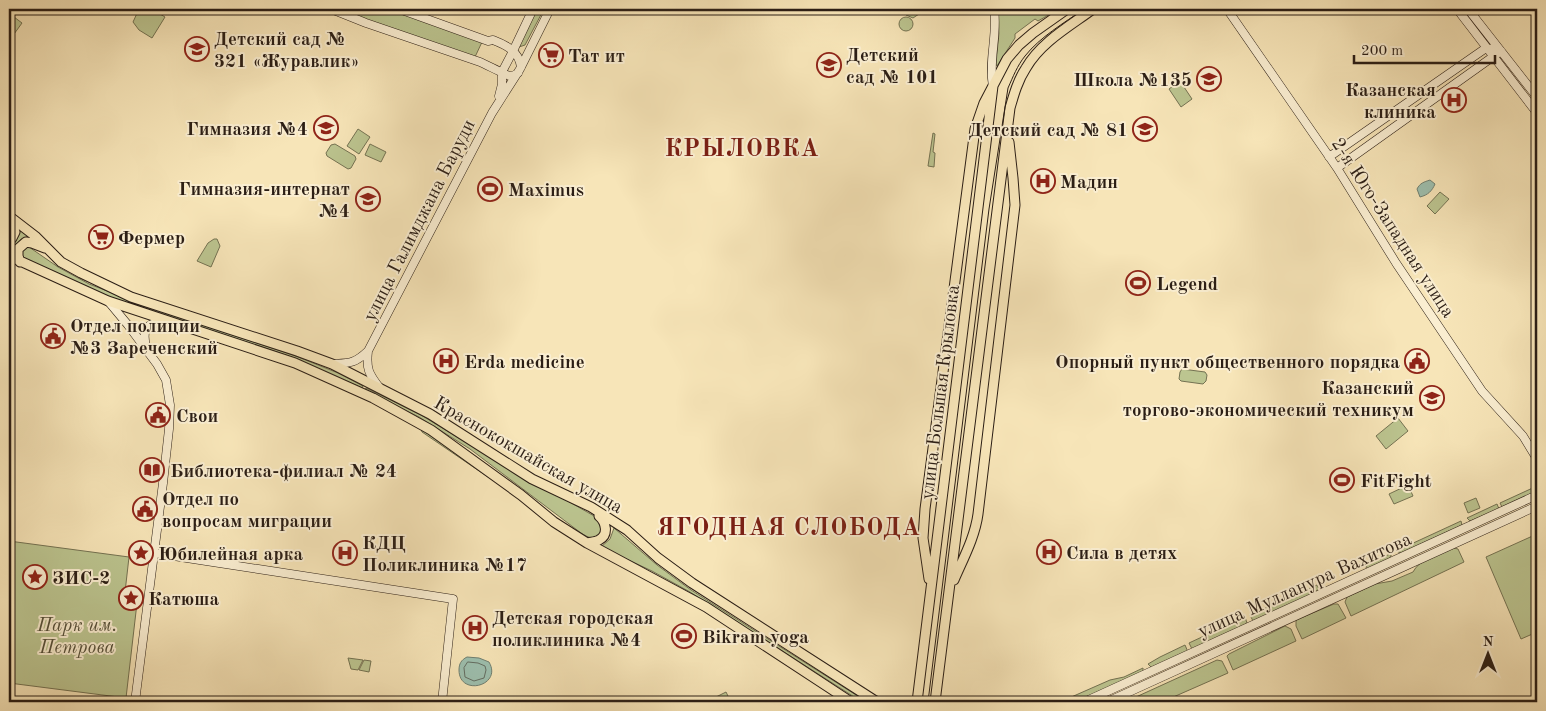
<svg xmlns="http://www.w3.org/2000/svg" width="1546" height="711" viewBox="0 0 1546 711" font-family="'Old Standard TT',serif">
<style>
.green{fill:#bcc590;stroke:#747252}
.water{fill:#9dbfae;stroke:#6f7f71}
.lines{fill:none;stroke-linecap:round;stroke-linejoin:round}
.shore{stroke:#646e62;stroke-width:1}
.secondary-casing{stroke:#2b1e15;stroke-width:9}
.primary-casing{stroke:#2b1e15;stroke-width:11}
.secondary{stroke:#faeed1;stroke-width:8}
.primary{stroke:#f7e5b8;stroke-width:9}
.tram{stroke:#2b1e15;stroke-width:1}
.labels{text-anchor:middle;stroke-width:4;stroke-linejoin:round;paint-order:stroke}
.poi-label{font-size:19px;font-weight:bold;fill:#2b1e15;stroke:#faeed1;text-anchor:start}
.street-label{font-size:19px;fill:#2b1e15;stroke:#faeed1}
.park-label{font-size:19px;font-style:italic;fill:#56503a;stroke:#faeed1}
.district-label{font-size:24px;font-weight:bold;letter-spacing:1px;fill:#7a1f14;stroke:#faeed1}
</style>
<rect width="100%" height="100%" fill="#f7e5b8"/>
<filter id="stains"><feTurbulence type="fractalNoise" baseFrequency=".004" numOctaves="4"/><feColorMatrix values="0 0 0 0 .2 0 0 0 0 .09 0 0 0 0 .02 0 0 0 .5 -.17"/></filter>
<radialGradient id="worn" r=".72"><stop offset=".6" stop-color="#630" stop-opacity="0"/><stop offset="1" stop-color="#630" stop-opacity=".3"/></radialGradient>
<path class="green" d="M139 9H144L147 11 152 9H161L160 14 165 17 152 38 139 30 133 22Z
M342 9H390L482 42 475 57 341 11Z
M535 9H544L525 45 519 47Z
M905 9H919V14L913 18 906 15Z
M998 9H1059L1038 21 1035 19 1015 34V38L997 66 996 64 999 33Z
M10 14 22 23 9 41V15Z
M899 24a7 7 0 1 1 14 0a7 7 0 1 1-14 0Z
M1180 81 1192 99 1181 107 1169 89Z
M358 129 370 137 359 154 347 146Z
M933 133 935 134 933 152 935 153 934 167 928 166Z
M335 144 355 156 356 159 351 168 348 169 327 156 326 153 331 145Z
M370 144 386 152 381 162 365 155Z
M1440 192 1449 199 1435 214 1427 206Z
M16 225 31 238 21 239 18 243 19 251 9 247V244Z
M214 239H217L220 246 211 267 197 261 208 243Z
M23 247H29L58 267 89 284 149 307 298 357 338 373 363 386 362 388 296 360 89 290 23 258 21 249Z
M1182 369 1205 372 1207 375 1206 381 1203 384 1181 381 1179 379 1180 372Z
M366 388 421 415 472 446 594 516C596 518 599 519 601 521 605 527 601 538 593 538 589 538 584 535 581 533L470 449 419 417 365 390Z
M1398 418 1408 431 1386 449 1376 436Z
M421 429 488 476V477L422 432Z
M1408 485 1413 496 1394 504 1389 494Z
M1537 486V491L1502 507 1500 503Z
M1476 498 1480 508 1468 513 1464 503Z
M1497 504 1499 509 1470 521 1467 518Z
M1461 521 1462 525 1460 526 1401 553 1396 551Z
M614 528 657 565 691 590 867 702H862L690 592 652 571 601 547 610 539Z
M1537 534V632L1521 639 1486 557Z
M9 541 129 557 124 601 137 603 126 698 9 683Z
M1454 548 1458 549 1464 562 1351 616 1345 602 1347 597 1375 584 1392 581 1413 572C1419 559 1441 554 1454 548Z
M1392 553 1390 558 1367 569 1366 567 1368 564Z
M1317 585 1319 589 1308 597 1253 621 1250 615Z
M1334 604H1338L1346 618 1302 639 1296 626V620Z
M1245 617 1247 623 1244 625 1192 649 1189 643Z
M1285 626 1291 629 1296 641 1233 670 1227 656 1229 654Z
M1185 645 1188 652 1152 668 1148 664 1160 657Z
M348 658 363 660 358 670 351 669Z
M364 660 371 661 369 672 359 670Z
M1217 660 1222 661 1228 673 1162 702H1125Z
M1143 668V672L1077 702H1060L1110 680 1124 677Z
M726 692 731 702H726L725 700 724 702H719L716 697Z"/>
<path class="water" d="M1430 180 1435 184C1432 191 1428 195 1420 197L1417 189C1420 183 1424 182 1430 180Z
M467 657 479 658 489 662C503 686 459 697 459 670 459 664 461 660 467 657Z"/>
<g class="lines">
<path class="shore" d="M468 662 478 663 485 666 486 670 484 678 474 681 465 677 464 668Z"/>
<defs>
<path id="secondary" d="M331 9 366 23 480 62C483 63 508 76 510 76 514 76 515 75 518 73
M399 9 488 41 493 40C506 45 519 51 521 67
M1227 9 1337 168 1396 263 1482 391 1523 436 1537 459
M1457 9 1537 113
M1468 9 1537 97
M993 86C988 61 998 35 994 9
M499 96 502 84V72L513 51 533 9
M1329 157 1486 48 1501 51
M1337 168 1501 51
M108 301 128 325 157 364 166 380 170 405 169 429 163 483 135 702
M146 346C141 326 150 321 169 322
M332 364C350 363 354 364 368 351
M379 387C369 374 366 369 368 351L492 113 520 69 550 9
M154 553 453 599 442 702
M1084 702 1537 495
M1107 702 1537 506"/>
<path id="primary" d="M9 216 35 236 61 262 81 273 131 297 297 351 332 364 430 414 532 479 591 507 627 530 658 558 692 583 877 702
M9 241 12 238 15 232 10 218
M9 256 108 301 295 363 373 398 431 430 521 495 554 522 587 543 706 607 851 702
M20 262 18 256V249L26 242 32 243 45 248
M587 543C590 542 596 542 599 540 609 535 606 522 599 516
M929 579 923 538 925 509 975 129 984 103 1007 59 1019 45 1033 33 1067 9
M954 580C963 559 975 537 978 514L1015 205 1013 178 1009 142
M917 702 993 86
M935 702 1010 108C1014 94 1018 80 1026 68 1041 42 1070 26 1093 9"/>
</defs>
<use href="#secondary" class="secondary-casing"/>
<use href="#primary" class="primary-casing"/>
<use href="#secondary" class="secondary"/>
<use href="#primary" class="primary"/>
<path class="tram" d="M928 702 989 209 1008 88C1013 77 1017 66 1025 56 1040 37 1064 23 1084 9"/>
</g>
<defs>
<symbol id="school-ring" viewBox="-11 -11 22 22"><circle r="9.5" fill="#faeed1" stroke="#8f2418" stroke-width="1.5"/><path d="M0-5L7-2L0 1L-7-2ZM-4 1L0 2.5L4 1V4Q0 6-4 4Z" fill="#8f2418"/></symbol>
<symbol id="supermarket-ring" viewBox="-11 -11 22 22"><circle r="9.5" fill="#faeed1" stroke="#8f2418" stroke-width="1.5"/><path d="M-6-5.5h2.5l.6 2H6L4.5 2H-2.5L-4.4-4H-6ZM-1.5 3.2a1.3 1.3 0 1 0 .1 0ZM3 3.2a1.3 1.3 0 1 0 .1 0Z" fill="#8f2418"/></symbol>
<symbol id="hospital-ring" viewBox="-11 -11 22 22"><circle r="9.5" fill="#faeed1" stroke="#8f2418" stroke-width="1.5"/><path d="M-5-5h3v3.5h4V-5h3V5h-3V1.5h-4V5h-3Z" fill="#8f2418"/></symbol>
<symbol id="stadium-ring" viewBox="-11 -11 22 22"><circle r="9.5" fill="#faeed1" stroke="#8f2418" stroke-width="1.5"/><path d="M0-5a6.5 5 0 1 0 0 10a6.5 5 0 1 0 0-10ZM-3.5-1.8h7v3.6h-7Z" fill="#8f2418"/></symbol>
<symbol id="civic-ring" viewBox="-11 -11 22 22"><circle r="9.5" fill="#faeed1" stroke="#8f2418" stroke-width="1.5"/><path d="M-.6-6.5H3V-4.5H.6V-3L4-1V1h2V6H-6V1h2V-1L-.6-3ZM-1.2 2.5V6h2.4V2.5Z" fill="#8f2418"/></symbol>
<symbol id="university-ring" viewBox="-11 -11 22 22"><circle r="9.5" fill="#faeed1" stroke="#8f2418" stroke-width="1.5"/><path d="M0-5L7-2L0 1L-7-2ZM-4 1L0 2.5L4 1V4Q0 6-4 4Z" fill="#8f2418"/></symbol>
<symbol id="library-ring" viewBox="-11 -11 22 22"><circle r="9.5" fill="#faeed1" stroke="#8f2418" stroke-width="1.5"/><path d="M-6-4Q-3-5.5-.7-3.5V5Q-3 3-6 4ZM6-4Q3-5.5 .7-3.5V5Q3 3 6 4Z" fill="#8f2418"/></symbol>
<symbol id="sight-ring" viewBox="-11 -11 22 22"><circle r="9.5" fill="#faeed1" stroke="#8f2418" stroke-width="1.5"/><path d="M0-6L1.8-2.2L6-1.7L2.9 1.2L3.7 5.4L0 3.3L-3.7 5.4L-2.9 1.2L-6-1.7L-1.8-2.2Z" fill="#8f2418"/></symbol>
</defs>
<g fill-rule="evenodd">
<use href="#school-ring" x="183" y="35" width="28" height="28"/>
<use href="#supermarket-ring" x="537" y="41" width="28" height="28"/>
<use href="#school-ring" x="815" y="51" width="28" height="28"/>
<use href="#school-ring" x="1195" y="65" width="28" height="28"/>
<use href="#hospital-ring" x="1440" y="86" width="28" height="28"/>
<use href="#school-ring" x="312" y="114" width="28" height="28"/>
<use href="#school-ring" x="1131" y="115" width="28" height="28"/>
<use href="#hospital-ring" x="1029" y="167" width="28" height="28"/>
<use href="#stadium-ring" x="476" y="175" width="28" height="28"/>
<use href="#school-ring" x="354" y="185" width="28" height="28"/>
<use href="#supermarket-ring" x="87" y="223" width="28" height="28"/>
<use href="#stadium-ring" x="1124" y="269" width="28" height="28"/>
<use href="#civic-ring" x="39" y="322" width="28" height="28"/>
<use href="#hospital-ring" x="432" y="347" width="28" height="28"/>
<use href="#civic-ring" x="1403" y="347" width="28" height="28"/>
<use href="#university-ring" x="1418" y="384" width="28" height="28"/>
<use href="#civic-ring" x="144" y="401" width="28" height="28"/>
<use href="#library-ring" x="138" y="456" width="28" height="28"/>
<use href="#stadium-ring" x="1328" y="466" width="28" height="28"/>
<use href="#civic-ring" x="131" y="495" width="28" height="28"/>
<use href="#hospital-ring" x="1035" y="538" width="28" height="28"/>
<use href="#sight-ring" x="127" y="539" width="28" height="28"/>
<use href="#hospital-ring" x="331" y="539" width="28" height="28"/>
<use href="#sight-ring" x="21" y="563" width="28" height="28"/>
<use href="#sight-ring" x="117" y="584" width="28" height="28"/>
<use href="#hospital-ring" x="461" y="614" width="28" height="28"/>
<use href="#stadium-ring" x="670" y="622" width="28" height="28"/>
</g>
<g class="labels">
<g class="poi-label">
<text x="214" y="45">Детский сад №<tspan x="214" dy="22">321 «Журавлик»</tspan></text>
<text x="846" y="61">Детский<tspan x="846" dy="22">сад № 101</tspan></text>
<text x="568" y="62">Тат ит</text>
<text x="1192" y="86" text-anchor="end">Школа №135</text>
<text x="1436" y="96" text-anchor="end">Казанская<tspan x="1436" dy="22">клиника</tspan></text>
<text x="308" y="135" text-anchor="end">Гимназия №4</text>
<text x="1128" y="136" text-anchor="end">Детский сад № 81</text>
<text x="1060" y="188">Мадин</text>
<text x="350" y="195" text-anchor="end">Гимназия-интернат<tspan x="350" dy="22">№4</tspan></text>
<text x="508" y="196">Maximus</text>
<text x="118" y="244">Фермер</text>
<text x="1156" y="290">Legend</text>
<text x="70" y="332">Отдел полиции<tspan x="70" dy="22">№3 Зареченский</tspan></text>
<text x="464" y="368">Erda medicine</text>
<text x="1400" y="368" text-anchor="end">Опорный пункт общественного порядка</text>
<text x="1414" y="394" text-anchor="end">Казанский<tspan x="1414" dy="22">торгово-экономический техникум</tspan></text>
<text x="176" y="422">Свои</text>
<text x="170" y="477">Библиотека-филиал № 24</text>
<text x="1360" y="487">FitFight</text>
<text x="162" y="505">Отдел по<tspan x="162" dy="22">вопросам миграции</tspan></text>
<text x="362" y="549">КДЦ<tspan x="362" dy="22">Поликлиника №17</tspan></text>
<text x="1066" y="559">Сила в детях</text>
<text x="158" y="560">Юбилейная арка</text>
<text x="52" y="584">ЗИС-2</text>
<text x="148" y="605">Катюша</text>
<text x="492" y="624">Детская городская<tspan x="492" dy="22">поликлиника №4</tspan></text>
<text x="702" y="643">Bikram yoga</text>
</g>
<g class="street-label">
<text transform="translate(418 220) rotate(-63)" y="7">улица Галимджана Баруди</text>
<text transform="translate(1394 227) rotate(57)" y="7">2-я Юго-Западная улица</text>
<text transform="translate(939 392) rotate(-83)" y="7">улица Большая Крыловка</text>
<text transform="translate(529 454) rotate(30)" y="7">Краснококшайская улица</text>
<text transform="translate(1304 584) rotate(-24)" y="7">улица Мулланура Вахитова</text>
</g>
<g class="park-label">
<text x="77" y="631">Парк им.<tspan x="77" dy="22">Петрова</tspan></text>
</g>
<g class="district-label">
<text x="742" y="156">КРЫЛОВКА</text>
<text x="789" y="535">ЯГОДНАЯ СЛОБОДА</text>
</g>
</g>
<rect width="1546" height="711" fill="none" stroke="#f7e5b8" stroke-width="30"/>
<rect x="10" y="10" width="1526" height="691" fill="none" stroke="#2b1e15" stroke-width="2.5"/>
<rect x="15" y="15" width="1516" height="681" fill="none" stroke="#2b1e15"/>
<g transform="translate(1488 654)" stroke="#faeed1" stroke-width="4" paint-order="stroke">
<path d="M0-4L9 19L0 12L-9 19Z" fill="#2b1e15"/>
<text y="-8" font-size="14" font-weight="bold" text-anchor="middle" fill="#2b1e15">N</text>
</g>
<path d="M1354 55v8h141v-8" fill="none" stroke="#2b1e15" stroke-width="2.5"/>
<text x="1361" y="55" font-size="15" fill="#2b1e15" stroke="#faeed1" stroke-width="4" paint-order="stroke">200 m</text>
<rect width="100%" height="100%" filter="url(#stains)"/>
<rect width="100%" height="100%" fill="url(#worn)"/>
</svg>
